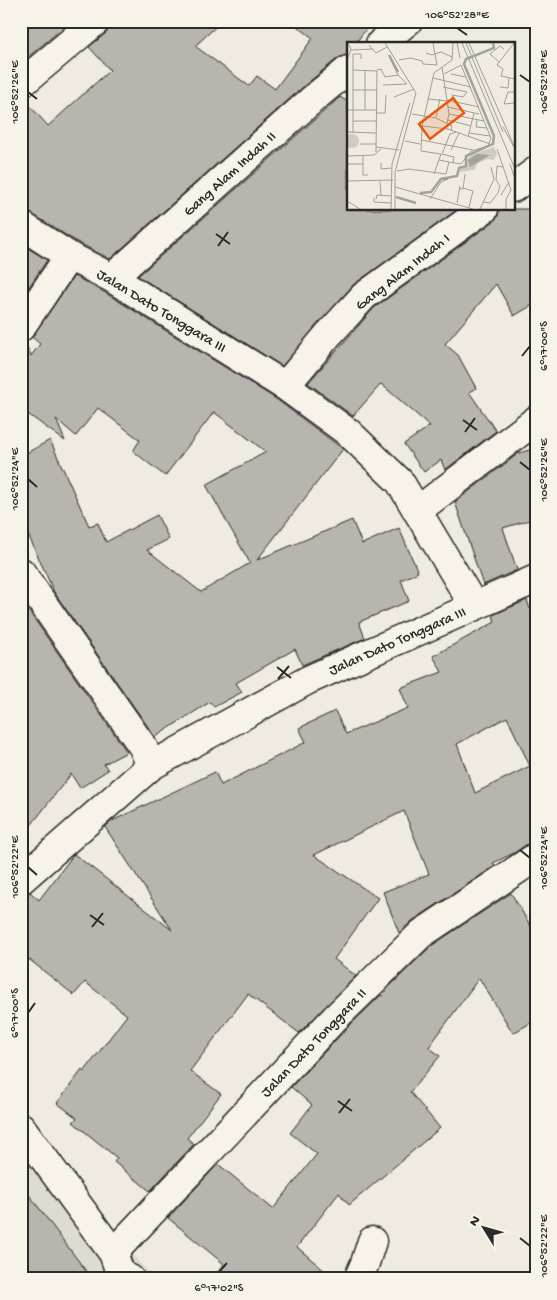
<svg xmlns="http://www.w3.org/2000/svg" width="557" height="1300" viewBox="0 0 557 1300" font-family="'Gochi Hand',sans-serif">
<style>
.built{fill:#dedbd1}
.building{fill:#b8b5ae;stroke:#2b2b2b;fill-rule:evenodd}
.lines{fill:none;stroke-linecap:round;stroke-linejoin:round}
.minor-casing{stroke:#2b2b2b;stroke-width:31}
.minor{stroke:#f7f3e8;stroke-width:28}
.ticks{fill:none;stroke:#2b2b2b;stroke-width:2}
.labels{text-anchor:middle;stroke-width:4;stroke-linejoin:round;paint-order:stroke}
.street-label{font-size:15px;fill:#2b2b2b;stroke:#f7f3e8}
.inset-river{fill:none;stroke:#a4a29a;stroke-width:2.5}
.inset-road{fill:none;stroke:#a19e98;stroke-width:1}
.view{fill:#e8590c;fill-opacity:0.15;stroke:#e8590c;stroke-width:2.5}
.inset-edge{fill:none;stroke:#2b2b2b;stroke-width:2.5}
.neatline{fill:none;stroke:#2b2b2b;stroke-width:2}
.ticks-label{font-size:12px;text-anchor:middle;fill:#2b2b2b}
</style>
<rect width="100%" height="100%" fill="#efebe0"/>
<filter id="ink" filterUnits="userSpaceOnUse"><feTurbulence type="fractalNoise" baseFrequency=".02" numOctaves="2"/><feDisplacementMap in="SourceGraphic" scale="10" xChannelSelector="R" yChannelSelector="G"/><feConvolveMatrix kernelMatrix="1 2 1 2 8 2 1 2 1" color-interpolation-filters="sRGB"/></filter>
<g filter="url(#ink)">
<path class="built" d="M21 1128 140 1263 157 1279H21Z"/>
<path class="building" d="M21 21H71L21 63Z
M111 21H222L195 46 249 86 257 76 275 89 313 38 290 21H372L355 44H348L347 55 338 58 304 86 110 259 77 242 29 212 21 209V99H24L48 126 110 70 89 47 106 33 110 27Z
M340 97 348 102V209H458L353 285 282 366 138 276Z
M499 209H536V303L514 316 496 284 445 344 458 355 476 388 469 392 496 431 445 470 441 460 424 472 404 444 430 426 381 384 353 416 308 383 374 308 493 222 498 216Z
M21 244 47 260 25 293 21 291Z
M74 276 104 292 276 399 343 449 257 560 352 520 362 544 399 528 418 572 401 580 409 601 359 622 365 638 302 665 295 649 236 683 242 692 214 707 210 702 155 737 54 592 21 519V456L50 440 89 526 98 523 106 542 157 515 169 539 147 550 201 592 250 563 206 485 266 452 214 412 165 476 133 451 140 440 98 408 76 436 56 419 65 441 21 409V342H25L31 356 40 344 32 337Z
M536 448V518L503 528 517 570 483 585 455 502 519 453Z
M21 600 127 752 104 764 108 770 80 788 71 774 21 838Z
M527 600 530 609 536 607V842L527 844 514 853 493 863 495 866 412 921 399 933 383 892 429 874 404 811 314 855 378 898 334 959 356 976 299 1033 248 994 190 1071 221 1094 187 1138 194 1144 150 1191 114 1162 117 1158 73 1122 77 1118 57 1103 82 1070 84 1072 127 1015 85 982 74 995 21 953V895L30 892 39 900 74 854 172 930 105 827 112 821 215 772 221 785 306 742 299 728 335 711 346 734 408 708 400 688 442 672 433 656 495 622 493 615ZM507 717 530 766 475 793 457 744Z
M511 893 536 935V1020L513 1033 479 978 429 1047 440 1056 410 1092 440 1128 349 1205 339 1193 297 1247 334 1279H212L224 1264 168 1218 218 1164 273 1209 317 1154 290 1133 312 1105 291 1087 346 1029 381 995 383 996 388 988 431 946Z
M21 1184 92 1279H21Z"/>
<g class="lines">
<defs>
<path id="minor" d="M380 44 408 21
M21 84 96 21
M513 188 536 171
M21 225 69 256 112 278 285 386 349 433 400 482 474 606
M112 278 314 98 348 70
M21 327 69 256
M285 386 328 335 364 296 484 209
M417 511 536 420
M21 572 143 747 151 766
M21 880 151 766 308 680 536 579
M21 1127 113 1253 121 1275 130 1279
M113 1253 335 1018 421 934 536 857
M358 1279 365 1263 372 1241"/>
</defs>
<use href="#minor" class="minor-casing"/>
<use href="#minor" class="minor"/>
</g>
</g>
<path class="ticks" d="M457 28 467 35M520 75 530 82M28 92 37 99M216 234 230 244M218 246 228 232M522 356 530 346M463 420 477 430M465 432 475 418M520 462 530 470M28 479 37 487M277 667 291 678M278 679 289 666M520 850 530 858M28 867 37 875M90 915 104 925M92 927 103 913M28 1013 35 1003M338 1101 352 1111M339 1113 350 1099M520 1238 530 1246M219 1272 227 1263"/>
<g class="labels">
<g class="street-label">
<text transform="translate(229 173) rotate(-42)" y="5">Gang Alam Indah II</text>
<text transform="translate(402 271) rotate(-38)" y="5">Gang Alam Indah I</text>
<text transform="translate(162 310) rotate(31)" y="5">Jalan Dato Tonggara III</text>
<text transform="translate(397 640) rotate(-24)" y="5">Jalan Dato Tonggara III</text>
<text transform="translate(313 1042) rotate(-46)" y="5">Jalan Dato Tonggara II</text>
</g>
</g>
<g transform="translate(347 42)">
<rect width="168" height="168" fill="#efebe0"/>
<path d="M-2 99a7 7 0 1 1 14 0a7 7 0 1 1-14 0ZM147 105 150 111 147 118 141 117 131 121 127 128 113 130V126L120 124V117L124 113Z" fill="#cfcbc2"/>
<path d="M130 112 143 113 123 125 121 118Z" fill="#a4a29a"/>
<path class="inset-river" d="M42 13 51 30M73 151 84 150 94 137 110 134 112 126 119 124V114L146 102 147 94 117 22 119 17 147 6 146 1M49 155 69 161"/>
<path class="inset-road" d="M38 1 69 51 48 130V167M86 1 90 23M110 1 113 16M115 1 168 127M119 1 156 90M122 1 168 106M167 1 150 23 156 27 154 34 168 37M22 3 29 11 40 5M4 8 26 7M79 11 85 13 94 10 105 15M0 18 4 7 1 1M52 18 64 16 75 19 76 22 90 23M152 20 143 12 153 4 157 7M95 25 102 72 100 81M6 28 30 29 29 110M30 28 34 27 38 35 51 33M97 32 114 23 144 96 141 104 124 109 114 122 102 120M104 32 119 35M86 36 124 45M36 43 60 42 51 33 43 16M96 45 120 50 116 55 105 53 109 59M153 45 161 46 162 36M6 48H30M168 50H161L157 62 168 61M47 55 67 47M81 57 100 59M100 58 132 65M101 65 132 72M0 68H30M18 68V28M30 71H38L39 53M65 72 89 76 105 84 104 88M102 72 137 79M89 75 93 57M101 78 124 84M130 78 129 85 140 86M6 79H30M75 84 101 87 143 102M156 85 168 107M0 90 29 91M6 90V12H14V17M122 91 143 94M121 95 127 71M74 98 126 108M58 99 73 102M13 102H29M29 105 52 108M150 107 164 148 159 157V167M104 108 112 91M95 112 103 92 109 90M95 112 107 115 106 121M0 114 27 113 34 107M34 121V127L44 126M0 122H16V113M16 122V133H21M163 122 168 137M50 129 62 127 99 132 102 120 92 118M87 132 94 112 74 109 75 85 87 31 105 18 106 1M0 139 46 138M33 139 34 154M48 145 126 167M116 146 126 149 122 165M112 147H116L118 132M154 153 162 140M27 156V160L44 161M29 157 30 153 44 154M83 157 94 140 101 137 96 138M0 159 13 167M136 160 143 161 151 151 153 144 149 138 150 124 156 125M110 161 113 144M44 167 45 122 63 61M133 167 147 137 144 125"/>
<path class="view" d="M106 56 117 71 83 97 72 82Z"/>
<rect width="168" height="168" class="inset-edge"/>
</g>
<rect width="557" height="1300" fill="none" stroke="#f7f3e8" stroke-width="55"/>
<g transform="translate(484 1228) rotate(307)" stroke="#f7f3e8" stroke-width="4" paint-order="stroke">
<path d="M0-4L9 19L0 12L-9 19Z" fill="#2b2b2b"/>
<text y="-8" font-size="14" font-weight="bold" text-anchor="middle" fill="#2b2b2b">N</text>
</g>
<rect x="28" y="28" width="502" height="1244" class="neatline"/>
<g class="ticks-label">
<text x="457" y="18">106°52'28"E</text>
<text transform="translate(543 82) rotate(-90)" y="4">106°52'28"E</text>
<text transform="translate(14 92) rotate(-90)" y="4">106°52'26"E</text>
<text transform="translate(543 346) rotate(-90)" y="4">6°17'00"S</text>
<text transform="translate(543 470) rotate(-90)" y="4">106°52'26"E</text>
<text transform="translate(14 479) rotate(-90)" y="4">106°52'24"E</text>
<text transform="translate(543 858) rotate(-90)" y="4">106°52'24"E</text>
<text transform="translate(14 867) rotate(-90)" y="4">106°52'22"E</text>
<text transform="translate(14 1013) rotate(-90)" y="4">6°17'00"S</text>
<text transform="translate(543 1246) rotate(-90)" y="4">106°52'22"E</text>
<text x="219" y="1291">6°17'02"S</text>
</g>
</svg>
